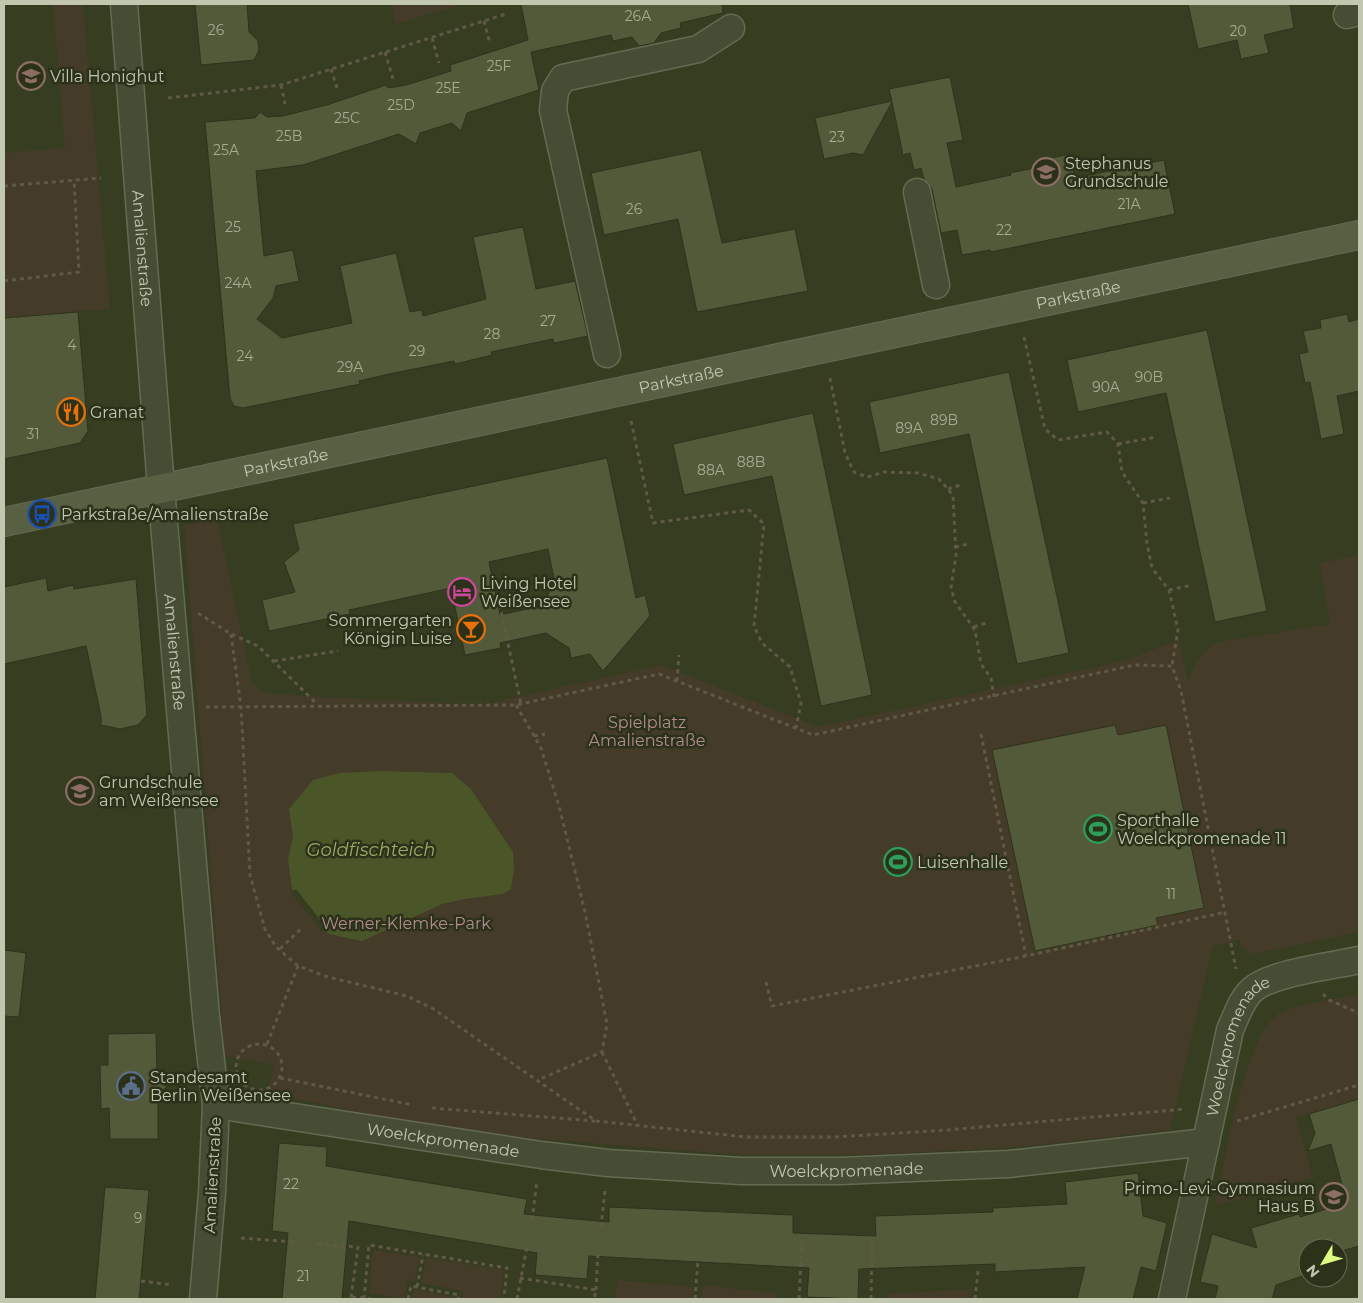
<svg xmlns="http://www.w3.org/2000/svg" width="1363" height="1303" viewBox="0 0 1363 1303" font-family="Montserrat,sans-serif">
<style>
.green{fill:#453b29}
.water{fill:#4a5628}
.pier{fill:#363d21}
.building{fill:#535a3a;stroke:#2e331c;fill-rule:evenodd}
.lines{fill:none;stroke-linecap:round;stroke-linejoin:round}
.street-casing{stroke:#656a53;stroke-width:29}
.secondary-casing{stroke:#656a53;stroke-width:30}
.path{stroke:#5f5945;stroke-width:3;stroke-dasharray:4 4;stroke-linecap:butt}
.street{stroke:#474d35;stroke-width:26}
.secondary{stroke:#586043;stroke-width:28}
.labels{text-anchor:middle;stroke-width:5;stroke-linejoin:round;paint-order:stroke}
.number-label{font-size:14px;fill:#a6ac92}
.poi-label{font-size:16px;fill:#c2c8b0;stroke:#2c311a;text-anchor:start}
.street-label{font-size:16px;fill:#c2c8b0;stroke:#2c311a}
.park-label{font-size:16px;fill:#b48c91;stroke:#2c311a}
.water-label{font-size:18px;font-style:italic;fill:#9baa67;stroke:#2c311a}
</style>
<rect width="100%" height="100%" fill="#363d21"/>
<path class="green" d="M53 4H83L110 309 4 318V153L65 148Z
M391 4H462L396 24Z
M217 519 252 682 262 692 273 694 481 705 662 665 818 727 1127 660 1179 640 1188 682C1195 664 1201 651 1219 642L1330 624 1320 563 1359 555V932L1253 954 1243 949 1239 940 1213 946 1170 1130 1030 1146 888 1154 744 1155 537 1139 427 1126 267 1093 274 1065 225 1056 184 525Z
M1359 994V1099L1296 1118 1313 1177 1215 1206C1226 1159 1242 1043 1278 1014 1289 1005 1343 998 1359 994Z
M373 1250 419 1257 415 1282 407 1281 405 1299 369 1293Z
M426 1258 504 1270 500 1299H462L463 1291 421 1283Z
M617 1280 693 1287 692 1299H615Z
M703 1285 777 1293V1299H701Z
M414 1289 456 1297V1299H412Z
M972 1289 970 1299H886V1294Z"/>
<path class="water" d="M380 771 452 773 471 789 513 852 514 869 511 889 503 894 464 899 442 904 362 941 329 934 323 930 292 889 288 858 293 837 289 809 313 780 340 773Z"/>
<path class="pier" d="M296 889 325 926 321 931 291 892Z"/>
<path class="building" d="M195 4H247L249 32 258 41 259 50 254 60 201 65Z
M521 4H722L723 13 680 23 681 28 661 33 654 43 639 46 632 37 613 41 611 35 531 52 539 90 467 113 461 131 452 123 420 133 416 144 399 134 303 165 256 171 264 256 293 250 299 281 276 286 273 298 257 319 282 338 352 323 340 266 396 253 410 312 422 310 423 316 486 299 473 237 523 227 536 289 575 281 588 336 554 343 553 339 491 352 492 355 455 364 454 361 389 374 359 381 360 384 243 408 234 406 230 398 205 122 255 118 260 112 267 117 283 116 330 104 386 85 388 88 406 85 451 71 450 65 528 40Z
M1188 4H1290L1294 28 1264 35 1269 53 1241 59 1237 40 1198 49Z
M950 77 963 140 947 143 956 187 1011 175 1010 173 1044 166 1043 160 1070 154 1075 178 1164 160 1175 214 991 252 990 250 962 255 957 230 941 233 932 189 924 179 921 168 914 170 910 153 903 155 892 102 863 155 853 153 824 159 815 118 892 101 889 89Z
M701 150 722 243 795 229 808 291 697 312 678 219 604 235 591 173Z
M78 312 88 431 80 443 4 459V318Z
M1347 314 1349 322 1359 319V391L1337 396 1344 434 1321 439 1310 382 1305 383 1299 354 1308 352 1303 331 1321 328 1320 320Z
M1207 330 1267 611 1215 622 1166 393 1078 412 1067 360Z
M1009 372 1069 653 1017 664 969 434 880 453 869 402Z
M813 413 872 695 821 706 772 476 684 495 673 444Z
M607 458 636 598 645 595 650 616 603 671 590 654 571 658 569 648 546 633 500 643 501 648 465 655 451 588 349 610 350 614 269 631 262 600 295 592 284 562 299 550 293 524ZM548 549 555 583 541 606 500 615 489 562Z
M46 578 48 591 73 585 74 589 136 579 147 715 138 725 120 729 101 725V716L86 646 4 664V587Z
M1115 725 1118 735 1166 725 1204 908 1156 918 1158 925 1035 951 992 750Z
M4 950 26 953 19 1017 4 1016Z
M156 1033 157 1079 167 1087 158 1093V1139H110L109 1108 101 1109 100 1065H108V1034Z
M1359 1099V1246L1338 1252V1248H1308V1274L1276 1285 1272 1299H1215L1218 1286 1200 1282 1212 1234 1257 1248 1251 1228 1299 1214 1300 1217 1347 1203 1331 1144 1308 1151 1315 1133 1309 1114Z
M279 1143 327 1147 326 1166 527 1199 524 1214 564 1218 609 1222V1207L793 1215V1233L876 1236 875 1216 993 1212V1208L1067 1204 1065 1182 1138 1173 1143 1216 1167 1223 1156 1271 1141 1267 1133 1299H1077L1085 1267 995 1272V1264L859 1269 858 1299 807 1297 809 1268 589 1256 587 1279 535 1275 537 1253 349 1221 342 1299H282L288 1233 272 1231Z
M105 1187 149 1190 139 1299H95Z"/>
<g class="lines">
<defs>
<g id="street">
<path id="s1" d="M124 4 161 488 206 1016 216 1105 212 1193 203 1299"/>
<path d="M1347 15 1359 12"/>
<path d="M917 192 936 285"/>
<path d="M607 354 553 110 555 91 563 78 698 49 731 28"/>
<path id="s2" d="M216 1105 541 1155 608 1163 742 1171H840L1009 1164 1206 1142"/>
<path id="s3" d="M1172 1299 1230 1030C1236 1017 1241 1000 1252 990 1270 973 1333 966 1359 960"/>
</g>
<g id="secondary">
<path id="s4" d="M4 522 1359 235"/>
</g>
</defs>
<use href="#street" class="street-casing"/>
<use href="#secondary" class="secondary-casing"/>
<path class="path" d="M484 21 490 44
M432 38 439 63
M385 52 393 79
M331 69 338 91
M281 85 285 104
M168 98 281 85 506 14
M4 186 101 178
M4 281 79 272 74 179
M1024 337 1045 429 1058 440 1107 432 1118 444 1122 472 1143 503 1147 544 1152 568 1169 590 1178 630 1172 666
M830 378 845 453 854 472 867 477 884 472 918 473 939 479 948 489 953 496 956 556 951 587 955 602 975 630 981 664 991 678 994 697
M631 421 653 523 749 510 764 524 754 626 762 643 790 667 801 703 796 728
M1118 444 1156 437
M948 489 960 485
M1143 503 1170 498
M955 547 969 544
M1169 590 1192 585
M498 597 521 704
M198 613 231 634 258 646 317 704
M974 627 989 622
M231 634 241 707 250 875 265 929 276 947 298 966 328 977 407 996 432 1008 596 1121 746 1137H834L947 1130 1185 1109
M274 661 338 651
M677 681 679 655
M516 705 541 748 559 806 585 912 607 1024 602 1052 538 1080
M206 707 516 705 659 674 813 735 1135 665 1172 666 1181 691 1236 969
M981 734 1026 956
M534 736 545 734
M280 949 303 927
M766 982 772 1006 1026 956 1226 912
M1323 994 1329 1000 1359 1013
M236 1067a23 23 0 1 1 46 0a23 23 0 1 1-46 0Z
M267 1044 298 966
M602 1052 638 1126
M280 1078 413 1105
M432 1108 595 1121
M1237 1121 1359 1085
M532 1220 537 1181
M601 1227 605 1190
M241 1238 293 1242
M317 1244 358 1247 351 1299
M520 1278 596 1290 594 1299
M141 1281 173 1285
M417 1287 423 1255
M596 1290 598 1252
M352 1297 371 1299
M364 1299 369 1245 507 1268 504 1299
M408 1299 411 1286 459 1295 458 1299
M517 1299 527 1246
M695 1299 698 1259
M799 1299 802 1238
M871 1299 872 1240
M975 1299 978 1271"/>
<use href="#street" class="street"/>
<use href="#secondary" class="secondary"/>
</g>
<defs>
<symbol id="school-ring" viewBox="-11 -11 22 22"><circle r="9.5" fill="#2c311a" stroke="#8d6e63" stroke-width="1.5"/><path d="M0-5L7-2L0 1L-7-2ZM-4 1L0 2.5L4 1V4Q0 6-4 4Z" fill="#8d6e63"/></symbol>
<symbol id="restaurant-ring" viewBox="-11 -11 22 22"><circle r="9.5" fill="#2c311a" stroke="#e8710a" stroke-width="1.5"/><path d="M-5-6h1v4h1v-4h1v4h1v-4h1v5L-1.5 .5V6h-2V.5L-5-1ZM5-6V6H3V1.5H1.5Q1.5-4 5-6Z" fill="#e8710a"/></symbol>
<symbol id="bus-ring" viewBox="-11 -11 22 22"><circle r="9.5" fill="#2c311a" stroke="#1a4fb4" stroke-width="1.5"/><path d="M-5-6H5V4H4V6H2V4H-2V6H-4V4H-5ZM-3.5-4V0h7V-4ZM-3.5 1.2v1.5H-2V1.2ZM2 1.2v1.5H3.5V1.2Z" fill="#1a4fb4"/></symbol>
<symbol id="hotel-ring" viewBox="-11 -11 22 22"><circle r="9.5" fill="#2c311a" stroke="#d1479c" stroke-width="1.5"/><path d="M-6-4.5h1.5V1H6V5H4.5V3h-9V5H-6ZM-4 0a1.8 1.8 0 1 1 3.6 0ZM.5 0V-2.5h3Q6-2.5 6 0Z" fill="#d1479c"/></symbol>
<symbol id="bar-ring" viewBox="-11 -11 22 22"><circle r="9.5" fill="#2c311a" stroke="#e8710a" stroke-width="1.5"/><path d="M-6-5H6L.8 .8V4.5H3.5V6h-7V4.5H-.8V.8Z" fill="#e8710a"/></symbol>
<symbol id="stadium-ring" viewBox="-11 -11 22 22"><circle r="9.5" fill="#2c311a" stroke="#2e9e5b" stroke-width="1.5"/><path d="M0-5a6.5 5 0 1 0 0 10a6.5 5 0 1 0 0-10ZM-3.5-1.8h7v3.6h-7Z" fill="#2e9e5b"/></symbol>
<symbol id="civic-ring" viewBox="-11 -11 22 22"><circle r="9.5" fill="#2c311a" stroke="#5c6f8a" stroke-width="1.5"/><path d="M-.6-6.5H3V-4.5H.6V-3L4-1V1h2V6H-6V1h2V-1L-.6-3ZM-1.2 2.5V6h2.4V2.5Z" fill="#5c6f8a"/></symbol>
</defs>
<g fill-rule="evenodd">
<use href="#school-ring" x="15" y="60" width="32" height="32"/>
<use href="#school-ring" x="1030" y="156" width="32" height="32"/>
<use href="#restaurant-ring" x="55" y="396" width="32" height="32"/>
<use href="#bus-ring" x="26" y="498" width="32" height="32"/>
<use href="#hotel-ring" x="446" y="576" width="32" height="32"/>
<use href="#bar-ring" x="455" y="613" width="32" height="32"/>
<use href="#school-ring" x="64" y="775" width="32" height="32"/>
<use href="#stadium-ring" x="1082" y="813" width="32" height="32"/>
<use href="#stadium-ring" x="882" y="846" width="32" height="32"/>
<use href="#civic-ring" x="115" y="1070" width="32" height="32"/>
<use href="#school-ring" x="1318" y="1181" width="32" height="32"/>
</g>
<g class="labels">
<g class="number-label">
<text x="638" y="21">26A</text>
<text x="216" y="35">26</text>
<text x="1238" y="36">20</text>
<text x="499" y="71">25F</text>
<text x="448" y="93">25E</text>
<text x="401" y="110">25D</text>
<text x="347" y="123">25C</text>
<text x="289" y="141">25B</text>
<text x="837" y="142">23</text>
<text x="226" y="155">25A</text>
<text x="1129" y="209">21A</text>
<text x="634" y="214">26</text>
<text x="233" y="232">25</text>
<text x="1004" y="235">22</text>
<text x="238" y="288">24A</text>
<text x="548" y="326">27</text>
<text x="492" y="339">28</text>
<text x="72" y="350">4</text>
<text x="417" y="356">29</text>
<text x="245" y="361">24</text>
<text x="350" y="372">29A</text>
<text x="1149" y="382">90B</text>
<text x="1106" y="392">90A</text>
<text x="944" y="425">89B</text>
<text x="909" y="433">89A</text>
<text x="33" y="439">31</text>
<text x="751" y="467">88B</text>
<text x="711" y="475">88A</text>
<text x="1171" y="899">11</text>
<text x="291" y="1189">22</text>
<text x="138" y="1223">9</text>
<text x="303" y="1281">21</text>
</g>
<g class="poi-label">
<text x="50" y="82">Villa Honighut</text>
<text x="1065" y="169">Stephanus<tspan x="1065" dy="18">Grundschule</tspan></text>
<text x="90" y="418">Granat</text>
<text x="61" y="520">Parkstraße/Amalienstraße</text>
<text x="481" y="589">Living Hotel<tspan x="481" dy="18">Weißensee</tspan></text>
<text x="452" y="626" text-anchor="end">Sommergarten<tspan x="452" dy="18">Königin Luise</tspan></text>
<text x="99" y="788">Grundschule<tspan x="99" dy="18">am Weißensee</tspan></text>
<text x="1117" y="826">Sporthalle<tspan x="1117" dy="18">Woelckpromenade 11</tspan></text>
<text x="917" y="868">Luisenhalle</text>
<text x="150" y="1083">Standesamt<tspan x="150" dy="18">Berlin Weißensee</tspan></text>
<text x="1315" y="1194" text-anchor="end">Primo-Levi-Gymnasium<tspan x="1315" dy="18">Haus B</tspan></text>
</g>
<g class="street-label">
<text dy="6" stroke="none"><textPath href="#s1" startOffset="245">Amalienstraße</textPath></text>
<text dy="6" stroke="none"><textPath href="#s4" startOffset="1098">Parkstraße</textPath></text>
<text dy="6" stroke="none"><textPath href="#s4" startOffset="692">Parkstraße</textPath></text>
<text dy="6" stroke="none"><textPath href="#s4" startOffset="288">Parkstraße</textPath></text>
<text dy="6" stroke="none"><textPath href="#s1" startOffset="650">Amalienstraße</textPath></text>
<text dy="6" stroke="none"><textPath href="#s3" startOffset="264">Woelckpromenade</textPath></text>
<text dy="6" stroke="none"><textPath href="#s2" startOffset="230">Woelckpromenade</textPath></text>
<text dy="6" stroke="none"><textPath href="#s2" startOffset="635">Woelckpromenade</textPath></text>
<text transform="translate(212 1175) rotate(-87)" y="6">Amalienstraße</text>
</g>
<g class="park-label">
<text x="647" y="728">Spielplatz<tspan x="647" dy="18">Amalienstraße</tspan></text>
<text x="406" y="929">Werner-Klemke-Park</text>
</g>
<g class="water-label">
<text x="371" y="856">Goldfischteich</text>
</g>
</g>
<rect width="1363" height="1303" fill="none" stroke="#c2c8b0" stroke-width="10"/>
<g transform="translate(1323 1263) rotate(232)"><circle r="24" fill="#2c311a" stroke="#686d56"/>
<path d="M0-4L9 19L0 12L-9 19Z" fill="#ddfe80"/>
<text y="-8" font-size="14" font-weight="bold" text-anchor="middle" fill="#c2c8b0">N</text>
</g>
</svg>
